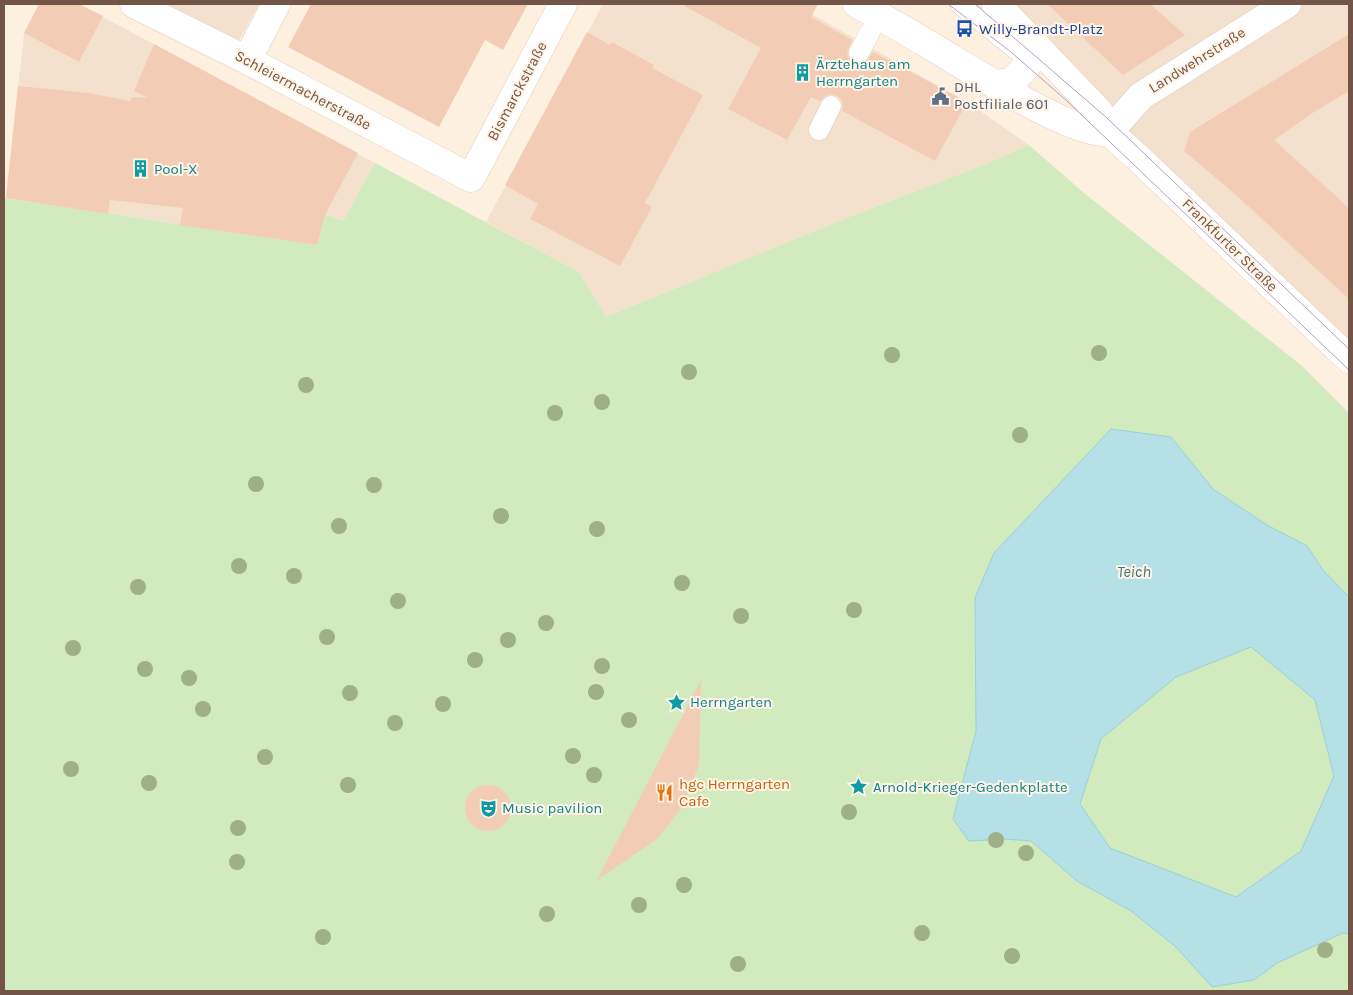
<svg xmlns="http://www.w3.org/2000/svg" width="1353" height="995" viewBox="0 0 1353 995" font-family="Karla,sans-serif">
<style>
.residential{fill:#f4e1cd}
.green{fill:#d1eabe}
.water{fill:#b4e0e6;stroke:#9ad0d8;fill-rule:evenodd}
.building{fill:#f3ccb6}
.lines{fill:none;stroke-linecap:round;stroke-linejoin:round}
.lane-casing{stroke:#e0ccbb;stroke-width:21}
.street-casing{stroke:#e0ccbb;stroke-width:29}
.secondary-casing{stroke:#e8cebb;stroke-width:29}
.lane{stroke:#fff;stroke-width:20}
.street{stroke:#fff;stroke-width:28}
.secondary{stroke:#fff;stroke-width:28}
.tram{stroke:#b29fc5;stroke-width:1}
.tree{fill:#9faf87}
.labels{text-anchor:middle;stroke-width:4;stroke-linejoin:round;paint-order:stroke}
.transit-label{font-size:15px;fill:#164399;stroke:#fff4e6;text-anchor:start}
.street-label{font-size:15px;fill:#735547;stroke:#fff4e6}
.culture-label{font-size:15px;fill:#0d838f;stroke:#fff4e6;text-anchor:start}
.service-label{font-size:15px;fill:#4e5e75;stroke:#fff4e6;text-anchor:start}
.food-label{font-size:15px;fill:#c56008;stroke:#fff4e6;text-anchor:start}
.water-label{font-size:16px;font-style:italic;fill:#3d7780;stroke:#fff4e6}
</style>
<rect width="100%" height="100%" fill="#fdf0df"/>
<path class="residential" d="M39 4H79L375 163 343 221 325 215 317 245 6 198 24 33Z
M158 4H259L236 46Z
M603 4H794L967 102 1029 145 986 164 839 221 606 317 579 272 486 222Z
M1006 4H1349V343L1140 143Z"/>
<path class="green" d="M1029 145 1084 193 1302 366 1349 413V991H4V198L317 245 325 215 343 221 375 163 579 272 606 317 839 221 986 164Z"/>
<path class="water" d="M1111 429 1171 437 1213 489 1267 525 1307 546 1323 570 1349 597V934L1343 933 1277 963 1254 980 1212 987 1176 947 1131 911 1077 881 1031 841 1004 839 969 841 953 819 976 731 975 598 994 553ZM1251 647 1315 700 1334 776 1301 851 1236 897 1110 848 1080 804 1101 739 1176 677Z"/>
<path class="building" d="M39 4H79L103 16 79 62 24 33Z
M311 4H528L503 50 485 40 439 127 288 47Z
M681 4H818L811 17 852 40 847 53 849 59 853 63 859 65 865 63 873 52 967 102 935 161 842 111 843 105 841 99 837 96 831 94 825 96 820 101 811 97 787 140 728 109 761 48Z
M1047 4H1150L1185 35 1123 75Z
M587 32 610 45 612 42 654 65 652 68 703 95 645 203 652 207 620 266 530 219 538 204 505 185Z
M1349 34V91L1314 112 1274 140 1349 208V299L1236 195 1184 151 1190 132Z
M154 44 358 153 325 215 317 245 180 225 183 208 110 200 108 214 6 198 18 86 89 93 130 101 132 97 148 98 134 91Z
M701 680 699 764 684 805 657 839 597 880Z
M465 808a23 23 0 1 1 46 0a23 23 0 1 1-46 0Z"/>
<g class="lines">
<defs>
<path id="lane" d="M960 4 1028 59
M859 53 870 32
M819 130 831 106"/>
<path id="street" d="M134 4 247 60 471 178 563 4
M247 60 276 4
M1109 132 1141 96 1287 4"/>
<path id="secondary" d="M857 4C882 17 906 31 931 46 963 65 1076 138 1109 132
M996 4 1099 112 1109 132 1137 157 1349 359
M995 84 1011 82 1027 66V49L1016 29"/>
</defs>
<use href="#lane" class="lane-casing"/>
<use href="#street" class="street-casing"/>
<use href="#secondary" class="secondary-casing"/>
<use href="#lane" class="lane"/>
<use href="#street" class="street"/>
<use href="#secondary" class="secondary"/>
<path class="tram" d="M948 4 1011 52 1067 101 1349 370
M975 4 1107 118 1349 349"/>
</g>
<g class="tree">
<circle cx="1099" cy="353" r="8"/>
<circle cx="892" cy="355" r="8"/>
<circle cx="689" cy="372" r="8"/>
<circle cx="306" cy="385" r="8"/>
<circle cx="602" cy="402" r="8"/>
<circle cx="555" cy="413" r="8"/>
<circle cx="1020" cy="435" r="8"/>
<circle cx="256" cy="484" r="8"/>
<circle cx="374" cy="485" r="8"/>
<circle cx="501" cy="516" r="8"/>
<circle cx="339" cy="526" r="8"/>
<circle cx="597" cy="529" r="8"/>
<circle cx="239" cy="566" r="8"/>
<circle cx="294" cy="576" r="8"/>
<circle cx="682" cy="583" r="8"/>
<circle cx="138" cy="587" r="8"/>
<circle cx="398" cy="601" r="8"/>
<circle cx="854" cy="610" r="8"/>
<circle cx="741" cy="616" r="8"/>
<circle cx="546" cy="623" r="8"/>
<circle cx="327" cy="637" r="8"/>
<circle cx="508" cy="640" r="8"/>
<circle cx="73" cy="648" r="8"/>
<circle cx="475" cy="660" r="8"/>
<circle cx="602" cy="666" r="8"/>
<circle cx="145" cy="669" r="8"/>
<circle cx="189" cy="678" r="8"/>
<circle cx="596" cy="692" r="8"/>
<circle cx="350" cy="693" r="8"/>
<circle cx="443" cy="704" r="8"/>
<circle cx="203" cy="709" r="8"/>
<circle cx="629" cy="720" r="8"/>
<circle cx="395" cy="723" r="8"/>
<circle cx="573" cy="756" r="8"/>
<circle cx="265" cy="757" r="8"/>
<circle cx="71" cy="769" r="8"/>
<circle cx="594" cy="775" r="8"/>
<circle cx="149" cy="783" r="8"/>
<circle cx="348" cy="785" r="8"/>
<circle cx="849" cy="812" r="8"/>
<circle cx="238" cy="828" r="8"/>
<circle cx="996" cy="840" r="8"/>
<circle cx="1026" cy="853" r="8"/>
<circle cx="237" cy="862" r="8"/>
<circle cx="684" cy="885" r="8"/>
<circle cx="639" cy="905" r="8"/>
<circle cx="547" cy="914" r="8"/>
<circle cx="922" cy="933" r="8"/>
<circle cx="323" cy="937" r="8"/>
<circle cx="1325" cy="950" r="8"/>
<circle cx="1012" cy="956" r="8"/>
<circle cx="738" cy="964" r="8"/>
</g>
<defs>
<symbol id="bus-bare" viewBox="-9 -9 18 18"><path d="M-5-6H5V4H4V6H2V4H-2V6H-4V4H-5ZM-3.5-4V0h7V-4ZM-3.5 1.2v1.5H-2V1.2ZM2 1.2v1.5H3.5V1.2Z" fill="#1a4fb4" stroke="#fff4e6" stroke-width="2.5" paint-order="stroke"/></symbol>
<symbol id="building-bare" viewBox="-9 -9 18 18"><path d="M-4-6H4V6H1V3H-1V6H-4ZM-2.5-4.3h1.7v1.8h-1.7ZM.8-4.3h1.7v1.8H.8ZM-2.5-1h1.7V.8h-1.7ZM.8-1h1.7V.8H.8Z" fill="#0f9aa8" stroke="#fff4e6" stroke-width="2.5" paint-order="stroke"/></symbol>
<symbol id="civic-bare" viewBox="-9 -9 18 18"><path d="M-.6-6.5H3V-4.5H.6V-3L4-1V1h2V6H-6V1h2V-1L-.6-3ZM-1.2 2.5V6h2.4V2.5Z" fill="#5c6f8a" stroke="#fff4e6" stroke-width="2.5" paint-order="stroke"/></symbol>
<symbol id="sight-bare" viewBox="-9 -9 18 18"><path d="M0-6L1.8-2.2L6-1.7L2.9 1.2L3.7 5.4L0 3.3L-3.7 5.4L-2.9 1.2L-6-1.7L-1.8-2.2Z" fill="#0f9aa8" stroke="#fff4e6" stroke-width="2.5" paint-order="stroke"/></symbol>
<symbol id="restaurant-bare" viewBox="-9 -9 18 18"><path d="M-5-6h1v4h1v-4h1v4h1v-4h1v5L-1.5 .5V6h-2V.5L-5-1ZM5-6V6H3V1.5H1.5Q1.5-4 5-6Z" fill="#e8710a" stroke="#fff4e6" stroke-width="2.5" paint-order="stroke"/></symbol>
<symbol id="theatre-bare" viewBox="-9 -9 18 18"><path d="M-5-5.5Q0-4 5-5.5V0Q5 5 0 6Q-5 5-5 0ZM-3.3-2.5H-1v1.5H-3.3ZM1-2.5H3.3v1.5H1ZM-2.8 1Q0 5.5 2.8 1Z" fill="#0f9aa8" stroke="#fff4e6" stroke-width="2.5" paint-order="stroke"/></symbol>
</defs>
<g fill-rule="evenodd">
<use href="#bus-bare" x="952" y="16" width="25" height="25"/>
<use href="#building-bare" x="790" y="60" width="25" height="25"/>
<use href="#civic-bare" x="928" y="84" width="25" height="25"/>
<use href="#building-bare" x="128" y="156" width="25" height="25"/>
<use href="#sight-bare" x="664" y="690" width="25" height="25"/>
<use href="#sight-bare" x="846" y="774" width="25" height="25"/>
<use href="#restaurant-bare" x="652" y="780" width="25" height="25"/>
<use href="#theatre-bare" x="476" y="796" width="25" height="25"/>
</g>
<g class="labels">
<g class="transit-label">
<text x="979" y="34">Willy-Brandt-Platz</text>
</g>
<g class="street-label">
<text transform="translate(1197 60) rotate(-32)" y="5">Landwehrstraße</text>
<text transform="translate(303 90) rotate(28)" y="5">Schleiermacherstraße</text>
<text transform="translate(517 91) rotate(-62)" y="5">Bismarckstraße</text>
<text transform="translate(1230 245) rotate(44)" y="5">Frankfurter Straße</text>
</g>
<g class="culture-label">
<text x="816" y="69">Ärztehaus am<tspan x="816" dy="17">Herrngarten</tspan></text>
<text x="154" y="174">Pool-X</text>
<text x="690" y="707">Herrngarten</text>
<text x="873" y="792">Arnold-Krieger-Gedenkplatte</text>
<text x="502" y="813">Music pavilion</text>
</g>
<g class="service-label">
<text x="954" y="92">DHL<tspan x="954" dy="17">Postfiliale 601</tspan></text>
</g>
<g class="food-label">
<text x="679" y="789">hgc Herrngarten<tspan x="679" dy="17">Cafe</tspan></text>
</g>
<g class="water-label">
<text x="1134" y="577">Teich</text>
</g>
</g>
<rect width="1353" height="995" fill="none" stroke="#735547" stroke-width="10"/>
</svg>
